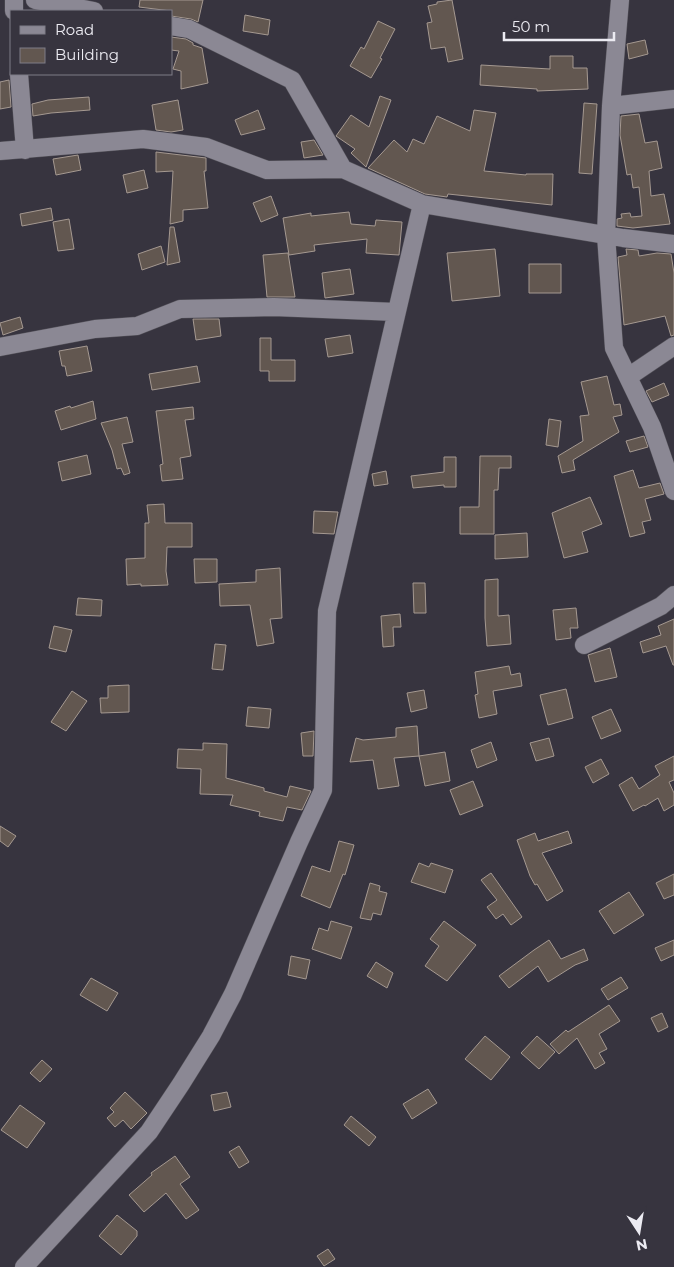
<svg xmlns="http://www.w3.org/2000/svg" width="674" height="1267" viewBox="0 0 674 1267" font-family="Montserrat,sans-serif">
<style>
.building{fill:#625750;stroke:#a59991}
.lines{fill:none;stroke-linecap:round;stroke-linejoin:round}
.street-casing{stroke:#54525a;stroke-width:19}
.street{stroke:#8b8894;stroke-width:18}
</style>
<rect width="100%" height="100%" fill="#37343f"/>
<path class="building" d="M140 0H203L198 22 191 19 171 16V11L139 7Z
M452 0 463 59 448 62 445 47 431 49 427 23 432 22 428 6 437 4V2Z
M245 15 270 20 268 35 243 31Z
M378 21 395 29 380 58 382 59 371 78 350 66 361 47 364 49Z
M171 37 186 39 193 43V45L202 48 208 83 181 89V71L173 69 179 51 171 50Z
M645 40 648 54 629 59 627 44Z
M550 56H573V68H587L588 89 537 91V89L480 85 481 65 550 69Z
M9 80 11 107 0 109V82Z
M380 96 391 100 366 167 351 153 355 149 336 136 351 115 369 127Z
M89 97 90 110 51 113 33 116 32 104 48 100Z
M178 100 183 130 171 132 156 130 152 105Z
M584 103 597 104 592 174 579 173Z
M258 110 265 129 241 135 235 120Z
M474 110 496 113 484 171 526 175V174H553L552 205 448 194 447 197 425 194 368 168 394 140 407 152 413 139 424 144 437 116 470 131Z
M639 114 645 143 657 141 662 168 649 171 651 196 664 194 670 224 633 228 617 226V219L622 218 621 214 630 213 631 217 642 216 639 187 633 188 631 174 627 175 620 135 621 116Z
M314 140 323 155 304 158 301 142Z
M156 152 206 158V171H204L208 208 183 210V221L170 224 173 171 156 172Z
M78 155 81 170 56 175 53 159Z
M144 170 148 188 127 193 123 175Z
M271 196 278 215 261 222 253 203Z
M51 208 53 220 22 226 20 214Z
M349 212 351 224 375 226 376 220 402 222 399 255 366 253 367 239 314 245 315 251 289 255 283 218 311 213V216Z
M69 219 74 249 58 251 53 222Z
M170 227H174L180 262 167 265Z
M161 246 165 262 142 270 138 254Z
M495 249 500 296 452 301 447 253Z
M626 249 638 250 639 256 657 253 671 254 674 273V335L671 336 665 316 624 325 618 257 627 255Z
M288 253 295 297H267L263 255Z
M529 264H561V293H529Z
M350 269 354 294 325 298 322 273Z
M20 317 23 328 3 335 0 323Z
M193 319H219L221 336 196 340Z
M350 335 353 353 328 357 325 339Z
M260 338H271V360H295V381H269V371H260Z
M87 346 92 371 67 376 65 366H62L59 351Z
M197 366 200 382 152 390 149 374Z
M607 376 614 405 620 404 622 415 613 417 619 432 573 460 575 470 562 473 558 456 583 441 580 416 589 415 581 382Z
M664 383 669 395 652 402 646 391Z
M93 401 96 419 61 430 55 411 70 406 71 408Z
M193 407 194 419 185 420 191 456 180 458 183 479 162 481 160 465 163 464 156 411Z
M127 417 133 442 122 444 130 473 124 475 121 468 117 469 112 450 101 423Z
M549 419 561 421 558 447 546 445Z
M644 436 648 447 630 452 626 441Z
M87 455 91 474 62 481 58 462Z
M480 456H511V468H499L498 490H494V534H460V507H479Z
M444 457H456V487H444V485L413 488 411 476 444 472Z
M633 470 639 488 660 483 664 494 645 499 651 520 642 522 645 533 630 537 614 476Z
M386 471 388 484 374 486 372 474Z
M590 497 602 524 582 532 588 552 564 558 552 513Z
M164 504 165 523H192V547H167L166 571 168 585 141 586V584L127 585 126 559 145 558V523H149L147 505Z
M314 511 338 512 334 534 313 533Z
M527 533 528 557 495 559V535Z
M194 559H217V582L195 583Z
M280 568 282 618 270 619 274 643 257 646 250 605 220 606 219 584 256 582V570Z
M498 579V616L509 615 511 644 487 646 485 618V580Z
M413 583H425L426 613H414Z
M78 598 102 600 101 616 76 615Z
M576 608 578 628H570L571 638 556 640 553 610Z
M400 614 401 627H393L394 646 383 647 381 616Z
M674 619V665H673L666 646 643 653 640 642 661 635 658 626Z
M54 626 72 630 66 652 49 648Z
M215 644 226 645 223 670 212 669Z
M610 648 617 677 595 682 588 655Z
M509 666 511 675 520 673 522 686 493 691 497 714 479 718 475 695 478 694 475 672Z
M129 685V712L101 713 100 698H108V686Z
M566 689 573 718 548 725 540 695Z
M424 690 427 708 411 712 407 693Z
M72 691 87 701 66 731 51 722Z
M248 707 271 709 269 728 246 726Z
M611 709 621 731 601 739 592 717Z
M417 726 419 756 394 758 399 786 378 789 373 760 350 762 356 738 363 740 396 737V728Z
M314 731 313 756H303L301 733Z
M549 738 554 756 536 761 530 743Z
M491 742 497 760 477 768 471 750Z
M203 743 227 744 226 778 264 788V791L287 797 290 786 311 791 302 810 287 807 283 821 259 816 260 812 230 805 233 795 200 794 201 769 177 768 178 749 203 750Z
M445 752 450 781 425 786 419 756Z
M674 756V780L669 782 674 793V805L664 811 658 798 645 806 644 805 633 811 619 785 632 777 639 789 660 775 655 766Z
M601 759 609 774 593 783 585 767Z
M473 781 483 806 460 815 450 790Z
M0 826 16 836 8 847 0 841Z
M568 831 572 843 542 853 563 891 547 901 537 884 535 885 530 876 517 840 535 833 538 841Z
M339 841 354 845 345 875 343 874 330 908 301 896 312 866 330 872Z
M419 863 429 867 431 863 453 870 445 893 411 882Z
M491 873 522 917 511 925 503 914 496 919 487 907 497 900 481 880Z
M674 874V895L664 899 656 883Z
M370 883 380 886 379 891 387 893 381 915 373 913 371 920 360 918Z
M629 892 644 915 614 934 599 911Z
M331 921 352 927 341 959 312 949 319 928 328 931Z
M444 921 476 945 447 981 425 966 439 946 430 939Z
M549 940 561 959 584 949 588 960 575 965 548 982 538 966 509 988 499 976 534 950Z
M674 940V955L661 961 655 948Z
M291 956 310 960 306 979 288 975Z
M376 962 393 973 387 988 367 976Z
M621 977 628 988 608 1000 601 989Z
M91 978 118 993 107 1011 80 995Z
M609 1005 620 1021 599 1034 607 1049 599 1053 605 1063 595 1069 577 1038 559 1054 550 1044 566 1030 568 1032Z
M662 1013 668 1027 658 1032 651 1018Z
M485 1036 510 1057 491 1080 465 1059Z
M537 1036 555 1052 539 1069 521 1053Z
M42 1060 52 1069 40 1082 30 1073Z
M428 1089 437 1103 412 1119 403 1104Z
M125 1092 147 1113 131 1129 123 1120 115 1127 107 1118 114 1112 110 1108Z
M227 1092 231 1107 214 1111 211 1095Z
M20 1105 45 1123 27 1148 1 1130Z
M351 1116 376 1137 369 1146 344 1125Z
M239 1146 249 1162 239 1168 229 1152Z
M175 1156 190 1177 180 1184 199 1210 186 1219 166 1193 144 1212 129 1195 152 1175 151 1173Z
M117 1215 137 1231V1236L121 1255 99 1236Z
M328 1249 335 1259 324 1266 317 1256Z"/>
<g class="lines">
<defs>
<path id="street" d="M14 0V11
M35 0 94 11
M620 0 611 106 606 235 614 348 652 427 674 491
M171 26 189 29 292 80 343 169 422 204
M19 74 25 150
M611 106 674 99
M0 151 143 139 206 147 267 170 343 169
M0 347 95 329 137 326 180 309 274 307 396 312
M628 377 674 346
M584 645 661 606 674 595
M24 1267 149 1132 181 1084 211 1036 233 994 299 842 323 790 327 611 422 204 623 238 674 244"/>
</defs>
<use href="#street" class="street-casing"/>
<use href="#street" class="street"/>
</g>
<rect x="10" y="10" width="162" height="65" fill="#37343f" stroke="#7f7d87"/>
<rect x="20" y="26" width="25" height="8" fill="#8b8894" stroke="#7f7d87"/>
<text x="55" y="35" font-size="15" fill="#ecebf2">Road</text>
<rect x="20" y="48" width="25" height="15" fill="#625750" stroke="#7f7d87"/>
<text x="55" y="60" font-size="15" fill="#ecebf2">Building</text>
<g transform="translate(639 1232) rotate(168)" stroke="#37343f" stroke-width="4" paint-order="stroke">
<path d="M0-4L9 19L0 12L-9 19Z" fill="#ecebf2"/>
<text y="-8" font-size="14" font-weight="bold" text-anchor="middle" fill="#ecebf2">N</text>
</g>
<path d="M504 32v8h110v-8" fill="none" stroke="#ecebf2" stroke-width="2.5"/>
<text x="512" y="32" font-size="15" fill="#ecebf2" stroke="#37343f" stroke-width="4" paint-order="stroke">50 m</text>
</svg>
